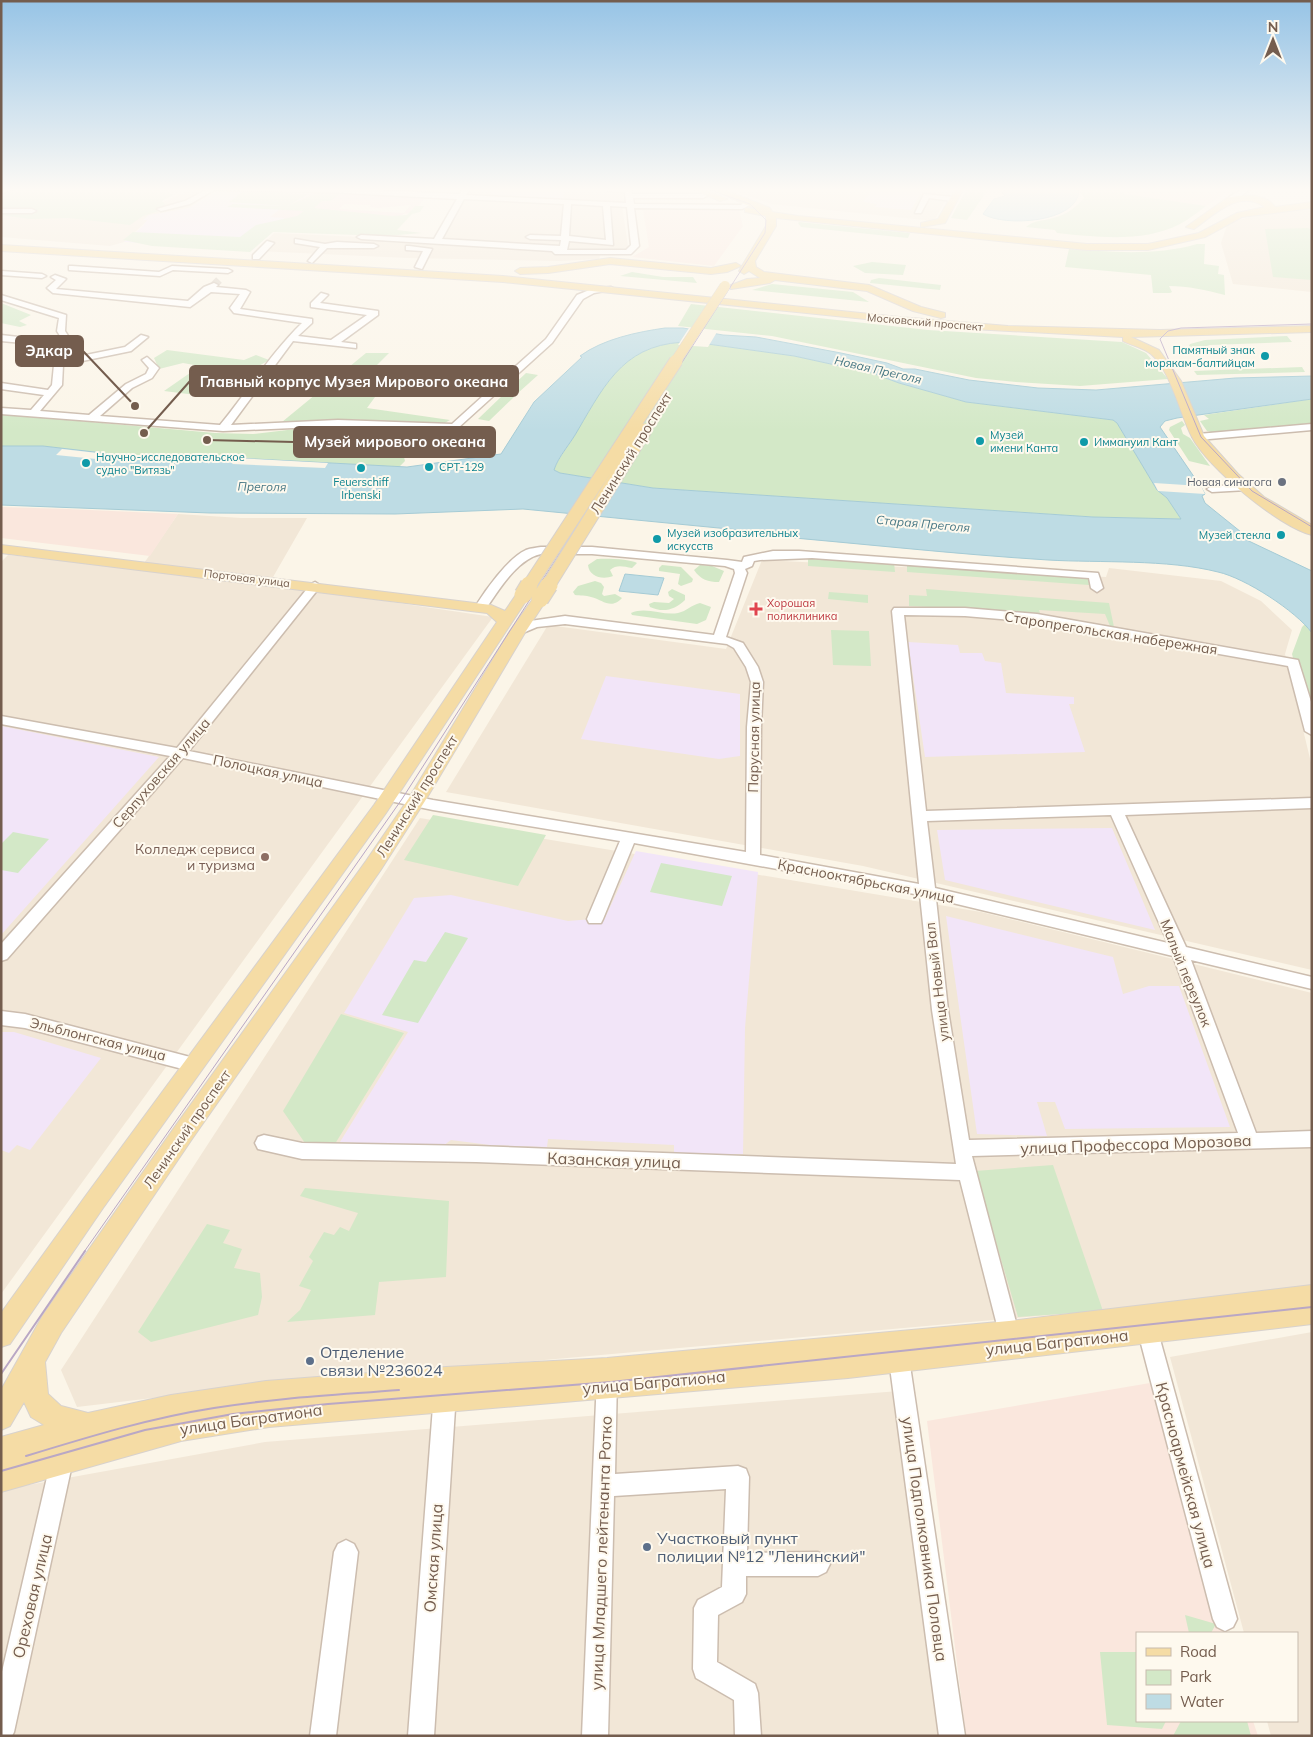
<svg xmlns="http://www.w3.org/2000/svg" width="1313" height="1737" viewBox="0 0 1313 1737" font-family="Mulish,sans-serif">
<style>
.residential{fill:#f2e7d7}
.commercial{fill:#fae7dd}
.education{fill:#f2e5f8}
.medical{fill:#f8dcde;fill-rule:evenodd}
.green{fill:#d3e8c7}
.water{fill:#bedce4;stroke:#a5cbd5;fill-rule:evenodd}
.pier{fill:#fbf5e8}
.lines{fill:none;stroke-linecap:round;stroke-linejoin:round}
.minor-tunnel{stroke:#d9cfc2;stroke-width:8;stroke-dasharray:8 4;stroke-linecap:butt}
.minor-casing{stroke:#ccbdaf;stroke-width:3}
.major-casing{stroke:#d8d2cd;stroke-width:2}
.minor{fill:#fff;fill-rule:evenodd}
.major{fill:#f5dca5;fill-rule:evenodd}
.tram-far1{stroke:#b9a7c5;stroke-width:1}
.tram{stroke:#b9a7c5;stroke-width:2}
.major-bridge-far2-casing{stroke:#d8d2cd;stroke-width:11;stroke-linecap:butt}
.major-bridge-far1-casing{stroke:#d8d2cd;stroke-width:15;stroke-linecap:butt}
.major-bridge-casing{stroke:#d8d2cd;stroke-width:19;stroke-linecap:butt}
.major-bridge-far2{stroke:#f5dca5;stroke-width:10}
.major-bridge-far1{stroke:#f5dca5;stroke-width:13}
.major-bridge{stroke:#f5dca5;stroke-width:17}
.culture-dot{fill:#0f9aa8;stroke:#fef9ee;stroke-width:2}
.worship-dot{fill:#6b7280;stroke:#fef9ee;stroke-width:2}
.health-dot{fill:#e0444e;stroke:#fef9ee;stroke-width:2}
.education-dot{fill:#8d6e63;stroke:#fef9ee;stroke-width:2}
.service-dot{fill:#5c6f8a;stroke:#fef9ee;stroke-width:2}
.labels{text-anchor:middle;stroke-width:4;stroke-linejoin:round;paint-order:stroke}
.far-street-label{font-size:11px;fill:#745d4e;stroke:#fef9ee}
.far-culture-label{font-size:11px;fill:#0d838f;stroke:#fef9ee;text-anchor:start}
.far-worship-label{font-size:11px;fill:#5b616d;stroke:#fef9ee;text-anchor:end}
.far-health-label{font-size:11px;fill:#be3a42;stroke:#fef9ee;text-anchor:start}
.far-water-label{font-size:12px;font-style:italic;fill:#487885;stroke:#fef9ee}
.street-label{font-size:14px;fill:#745d4e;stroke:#fef9ee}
.education-label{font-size:14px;fill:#785e54;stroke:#fef9ee;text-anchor:end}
.near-street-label{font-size:16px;fill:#745d4e;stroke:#fef9ee}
.near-service-label{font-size:16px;fill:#4e5e75;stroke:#fef9ee;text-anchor:start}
.leader{fill:none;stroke:#745d4e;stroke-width:2}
.callout-dot{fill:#745d4e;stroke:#fef9ee;stroke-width:2}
.callout{fill:#745d4e;stroke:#745d4e;stroke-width:2}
.callout-label{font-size:15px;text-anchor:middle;font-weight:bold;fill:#fff}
</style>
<rect width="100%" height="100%" fill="#fbf5e8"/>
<path class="residential" d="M194 188H319H219L189 208 148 220 124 242 110 246 1 237V212L159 209 163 202Z
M327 188H463L459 196 325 189Z
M471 188H623L624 203 467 195Z
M727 188H952L934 221 771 204Z
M462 199 622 206 629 253 438 243Z
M1312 209V292L1233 284 1221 243 1228 222 1278 211Z
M274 233 382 238 383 242 601 253 599 259 559 261 407 258 257 251Z
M178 514 241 518H307L269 584 493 617 1 1294V562L8 555 140 569Z
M762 560 1106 577 1109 568 1221 581 1261 601 1292 630 1285 654 1312 767V970L863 866 446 792 548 625 726 649Z
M420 818 981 912 1312 993V1290L1117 1309 254 1386 77 1407 61 1370Z
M1312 1332V1736H1271L1267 1721H1297V1633H1244L1170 1357Z
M911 1390 955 1736H1V1490L265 1442Z"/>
<path class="commercial" d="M1090 188H1233L1206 206 1093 190Z
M739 209 743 226 714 266 632 257 649 247 643 210Z
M1 507 68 509 178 514 150 556 1 538Z
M1150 1383 1227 1633H1137V1721H1253L1258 1736H966L927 1421Z"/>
<path class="education" d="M494 188H565L562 200 490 197Z
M873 188H924L911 210 875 207 877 204 863 202Z
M217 191 316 192 279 210 271 216 285 218 278 231H269L253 250 124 242 143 226 147 220H143L149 215 189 208Z
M908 642 958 645 960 653H982L985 661 1001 663 1006 693 1074 697V704H1069L1085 752 925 757Z
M606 676 740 694V756L719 759 581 739Z
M1 726 159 757 1 935Z
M1112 828 1155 930 945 880 937 830Z
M636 851 758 872 745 1028 743 1154H674V1145L548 1139 547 1147 490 1145 451 1140 440 1148 340 1142 408 1032 344 1013 414 898 451 895 568 921 605 918Z
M946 916 1113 957 1123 994 1149 986H1179L1230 1127 1065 1129 1055 1102H1037L1047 1136 977 1134Z
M1 1032H14L101 1058 30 1150 17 1145 9 1153 1 1150Z"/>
<path class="medical" d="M316 192H324L426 197 412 213 403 214 386 236 278 231 284 218 270 217 279 210ZM344 204 371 205 370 207 378 208 411 205 404 213 339 209Z"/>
<path class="green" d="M14 188H171L167 193 175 194 162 201 166 205H178L143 216 130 225 68 218 30 219 1 215V192Z
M967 188H989L967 220 951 218Z
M1078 188H1121L1120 190 1125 194 1206 206C1198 212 1189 219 1180 224 1144 243 1096 237 1057 233L1055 230 1026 227C1034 220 1044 221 1053 218 1066 215 1075 208 1084 198Z
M242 192 309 194 287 206 317 193 340 194 330 201H322L314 208 392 216 407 215 415 206H424L420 212 412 214 397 230 422 233 386 236 273 232 250 252 152 246 123 240 133 232 240 237 256 225 297 216 304 211 227 207 233 204 285 206 229 202Z
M798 223 799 222 910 233 908 238 801 227Z
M1308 228 1312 230V280L1273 277 1265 229Z
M1197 244H1205L1204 264 1219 266 1218 274 1224 275 1225 295C1206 290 1188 286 1169 286L1172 292 1170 293H1153L1151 275 1065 267 1069 249C1112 252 1155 256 1197 244Z
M872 262 906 265 903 275 865 273 853 266Z
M632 272 663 277H693L697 283 620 276Z
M879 278 941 285 940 290 870 283 871 280Z
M772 284 853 292 869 302 752 290Z
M1 303 31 315 19 321 27 325 20 327 1 323Z
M691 304 928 330 1122 342 1146 353 1168 379 1080 386 1016 382 976 378 772 336 678 326Z
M1287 336 1292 342 1210 345 1200 348 1199 351 1186 352 1190 344 1205 340Z
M693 342 794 356 872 373 899 383 966 402 1113 420 1117 423 1157 490 1167 498 1181 519 1093 517 653 488 560 473 554 470C559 457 571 443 578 430 607 380 627 341 693 342Z
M167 350 244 360 256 355 269 360 250 371 238 372 204 396 164 391 200 366 183 363 159 369 154 358Z
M366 353H389L369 373 386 382 367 408 450 420 441 425 348 419 282 422Z
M1302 367 1305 372 1197 375 1194 371Z
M526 373 538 375 518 393 507 391Z
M503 395 514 397 489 421 478 419Z
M1312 399V423L1215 433 1207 431 1200 421 1209 419 1204 415Z
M1 414 215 433 253 434 304 428 415 433 411 447 402 449 405 461 399 467 217 457 146 458 42 446H1Z
M1182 421 1185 425 1181 428 1183 434 1190 438 1210 466 1189 461 1169 430 1170 427Z
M808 557 894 562 895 572 808 566Z
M597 559C605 558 632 559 637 563L632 568C624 567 617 564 610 570L613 576C603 580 589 577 588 565Z
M907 564 1088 578 1089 585 907 572Z
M662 565 681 567 693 579 692 582 681 586 678 584 680 574 659 571V568Z
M700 565 712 566 724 571 719 582C708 582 701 580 694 570Z
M595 581 601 583 604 587 602 594 604 596 615 594 622 598C611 610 603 600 591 597 586 595 580 596 575 595L573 592 578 586Z
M672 589 685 595V600C675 610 663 613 650 607L649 604 654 602 669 603 674 599 669 596 668 592Z
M926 589 1109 603 1114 627 1110 626 1105 614 1039 610 1040 613 909 606V595L927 596Z
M829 592 868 595V603L828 599Z
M700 603 711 607 706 620 697 624 632 615 631 613C646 606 663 616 678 613 687 611 691 605 700 603Z
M1305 624 1312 633V731L1292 654 1302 627Z
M831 630 869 631 871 666 833 665Z
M433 815 546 835 518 886 404 860Z
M13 832 49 839 18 873 1 870V844Z
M661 863 732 876 722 906 650 892Z
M445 932 468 938 418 1023 382 1015 414 960 426 962Z
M341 1014 404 1033 333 1147 307 1146 283 1111Z
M1053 1165 1103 1311 1018 1317 975 1171Z
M305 1188 449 1201 446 1277 379 1282 375 1315 287 1322 300 1310 311 1290 299 1286 313 1261 309 1257 324 1232 334 1235 340 1227 349 1231 358 1213 300 1196Z
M207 1224 230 1230 223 1243 242 1249 234 1268 260 1273 262 1297 258 1315 151 1342 138 1332Z
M1185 1615 1216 1624 1211 1633H1189Z
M1100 1652H1137V1721H1166L1162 1729 1107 1725Z
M1181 1721H1247L1251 1736H1173Z"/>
<path class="water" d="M1007 188H1073L1079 191C1077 223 1004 227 983 214L994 199 1005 196 1002 193Z
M665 328H683L723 335 756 337 841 353 887 363 903 369H915L969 380 1038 388 1096 390 1235 378 1312 376V399L1177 418 1165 421 1160 427 1201 487 1205 494 1202 496 1205 503 1241 532 1234 534 1312 571V633C1296 611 1245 578 1218 572 1167 559 1100 563 1048 560 952 554 856 543 760 535V532L523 509 395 514 210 513 1 505V446H43L146 458 217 457 407 467 501 454 534 402 582 357 580 356C603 339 637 332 665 328ZM693 342 794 356 872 373 899 383 966 402 1113 420 1117 423 1157 490 1167 498 1181 519 1093 517 653 488 560 473 554 470C558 457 571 443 578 430 607 380 627 341 693 342Z
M625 574 664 578 658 595 619 591Z"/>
<path class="pier" d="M689 328 717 332 708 347 678 345Z
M62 449 106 454 112 455 106 460 56 455Z
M236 458 328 463 325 468 232 464Z
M1154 483 1201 486 1205 494 1158 491Z"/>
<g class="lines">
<path class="minor-tunnel" d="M214 285 219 280"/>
<defs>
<path id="minor" d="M6 188H15L1 193V189Z
M205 188H327L459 194 465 188 469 190 466 195 626 203 625 192 607 191 604 188H631L632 194H703L707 196 703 198H633L634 204 741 205 747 199 752 204 742 209 634 208 639 246 631 254H555L552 251 361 239 357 237 361 235 434 239 457 199 327 192 214 190 190 204 161 211 157 209 185 201 206 190ZM464 199 564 204 561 236 530 235 526 237 530 239 561 240 560 246 442 239ZM571 204 603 206 606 240 569 236ZM610 206 627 207 631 245 626 250H567L569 241 613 245Z
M1244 188H1251L1235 201H1229V197Z
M924 194 953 197 957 199 953 201 929 198 921 213H915Z
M1 209H32L36 211 32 213H1Z
M295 239 325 244 337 242 374 244 378 246 374 248H327L312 263 308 261 320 247 295 243Z
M267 241 274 243 259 259H253V255Z
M409 246 432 249 422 269 415 267 423 251 406 250V246Z
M72 266 159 272 172 266 228 269 232 271 228 273 173 270 160 276 69 270V266Z
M1 271 42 274 46 276 42 278 1 275Z
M55 275 66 279 56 289 188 301 204 287 214 283 218 285 216 287 246 290 250 292 240 309 312 319V323L298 336 331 340 367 315 311 307V303L321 293 328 295 320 303 378 311V315L341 342 356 344V348L293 341 231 425 338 420 452 424 546 339 577 295 592 289 611 287 615 289 594 293 583 299 552 343 458 428 446 431 338 426 223 431 1 414V408L31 410 44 395 1 389V383L48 390 52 385 54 365 23 356V352L34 344 1 341V335L45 340V344L33 353 59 360 73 357 57 331 59 318 1 300V295L66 315 65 331 81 356 125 347 141 335 148 337 131 351 63 365 62 385 40 411 89 415 126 384 146 374 149 368 142 360 147 357 159 368 152 378 132 388 100 416 220 425C248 391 271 353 302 323L234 313 230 308 240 294 211 292 190 307 53 293 47 288 56 280 51 277Z
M1312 424V430L1198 440 1193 437 1198 434Z
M1243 485 1247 486V490L1212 492 1207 489 1212 486Z
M541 547H592L727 560 742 562 744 557 773 551H799L1098 573 1103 588 1097 592 1091 588 1089 578 812 558 760 560 754 561 752 566 745 569 747 573 726 637 743 643 758 667 763 682 761 727 760 855 919 884 892 611 894 608H965L1037 614 1298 660 1312 705V735L1305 731 1288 666 1037 622 965 616 904 615 926 811 1312 798V808L1125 815 1186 947 1312 977V989L1191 960 1256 1133 1312 1131V1147L972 1156 1021 1341 1018 1348 1011 1351 1004 1348 1001 1341 960 1180 476 1162 302 1159 258 1149 255 1143 258 1137 264 1135 302 1143 476 1146 956 1164 932 1010 920 895 634 843 603 919 601 923H589L587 919 620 841 433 810 183 758 7 959 1 961V944L170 756 1 724V716L177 748 311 584 315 582 321 586 319 588 189 751 433 800 746 852 747 727 751 682 746 667 734 648 727 644 565 624 537 627 518 635 512 631 530 621 565 616 714 635 735 573 734 569 725 566 592 554H541C517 559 499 590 485 610H477L475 607C485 591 508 558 526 550 531 548 536 548 541 547ZM1111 815 1168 943 935 888 927 821ZM936 899 1173 956 1238 1133 969 1140 948 1010Z
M1 1011 25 1014 194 1058 200 1060 203 1065 200 1070 194 1072 25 1028 1 1025Z
M1148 1322 1155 1325 1158 1332 1237 1619 1233 1627 1225 1631 1217 1627 1213 1619 1138 1332 1141 1325Z
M898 1342 905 1345 908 1352 965 1736H939L888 1352 891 1345Z
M607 1367 614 1370 617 1377 615 1474 738 1466 746 1469 749 1477 747 1553 818 1552 826 1556 830 1564 826 1572 818 1576H746V1594L742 1602 718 1615 717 1662 755 1684 758 1693 761 1736H735L734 1700 696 1678 693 1669 694 1608 698 1600 722 1587 726 1489 614 1496 608 1736H582L597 1377 600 1370Z
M445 1382 452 1386 456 1393 434 1736H408L434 1393 438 1386Z
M62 1449 70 1452 73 1460 14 1732 12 1736H1V1676L51 1460 54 1452Z
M346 1540 354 1544 358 1552 336 1736H310L334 1552 338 1544Z"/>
<path id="major" d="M690 188H701L727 199 720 201Z
M709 188H720L770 208 772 212 798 216 1087 244H1148L1199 233 1237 213 1265 207C1239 189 1215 214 1194 229L1186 227 1227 198C1242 194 1266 193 1275 207L1312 202V208L1242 217 1205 237 1148 250H1087L776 218V226L755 261 756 267 764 272 869 285 921 307 945 313V317L941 318 913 311 867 291 775 280 770 283 731 289V285L747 279 760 278 749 271 744 274 739 271 766 226V216L745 212V208L756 209Z
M956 188H964L945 223 921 227V223L938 219Z
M1 245 503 276 899 317 1008 326 1160 330 1312 326V332L1131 337 1159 350 1181 381 1204 436 1238 474 1264 497 1312 525V535C1279 527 1207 467 1192 437 1180 414 1171 371 1151 354 1144 348 1131 345 1123 341V337L954 328 503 282 1 251Z
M610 258 711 268 736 263 741 266 727 272 711 274 610 264 548 273 520 274 515 271 520 268 548 267Z
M1 545 491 605 505 611 518 592 523 591 530 595 386 813 103 1208 10 1344 1 1347V1313L87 1194 374 805 497 622 487 613 1 553Z
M540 595 547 599 526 631 425 801 380 871 192 1139 61 1333 45 1362 48 1394 61 1406 88 1413 171 1395 266 1381 446 1367 607 1358 1009 1321 1312 1285V1324L848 1378 269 1427 181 1441 1 1492V1437L44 1425 31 1417 24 1402 10 1426 1 1430V1390L43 1315 176 1125 366 861 409 798 510 631 535 596Z"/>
</defs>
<use href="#minor" class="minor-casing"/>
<use href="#major" class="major-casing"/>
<use href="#minor" class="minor"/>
<use href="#major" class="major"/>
<path class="tram-far1" d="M1312 324 1181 328 1168 331 1160 339 1201 437 1252 491 1312 527
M84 1252 402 799 765 233 766 220 750 204 705 188"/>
<path class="tram" d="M1 1374 85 1251
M26 1456C88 1437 150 1418 214 1408 275 1398 337 1395 399 1390
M1 1471 145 1430 233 1414 328 1404 611 1382 1312 1307"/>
<defs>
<path id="major-bridge-far2" d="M675 362 725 286"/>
<path id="major-bridge-far1" d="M529 586 676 361
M548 586 645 430"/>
<path id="major-bridge" d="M523 595 529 585
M540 599 549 585"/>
</defs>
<use href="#major-bridge-far2" class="major-bridge-far2-casing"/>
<use href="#major-bridge-far1" class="major-bridge-far1-casing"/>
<use href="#major-bridge" class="major-bridge-casing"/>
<use href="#major-bridge-far2" class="major-bridge-far2"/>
<use href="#major-bridge-far1" class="major-bridge-far1"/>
<use href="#major-bridge" class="major-bridge"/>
</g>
<linearGradient id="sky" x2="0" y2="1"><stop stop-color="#97c4e6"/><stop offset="0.44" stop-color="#fdfaf5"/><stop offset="1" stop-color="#fdfaf5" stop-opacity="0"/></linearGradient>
<rect width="1313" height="431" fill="url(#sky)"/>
<g class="culture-dot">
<circle cx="1265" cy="356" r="5"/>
<circle cx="980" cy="441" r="5"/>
<circle cx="1084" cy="442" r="5"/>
<circle cx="86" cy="463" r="5"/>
<circle cx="429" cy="467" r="5"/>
<circle cx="361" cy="468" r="5"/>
<circle cx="1281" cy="535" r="5"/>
<circle cx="657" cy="539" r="5"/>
</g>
<circle class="worship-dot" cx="1282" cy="482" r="5"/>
<path class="health-dot" d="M753.5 601.5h5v5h5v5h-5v5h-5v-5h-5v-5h5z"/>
<circle class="education-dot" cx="265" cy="857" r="5"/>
<g class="service-dot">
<circle cx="310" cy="1361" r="5"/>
<circle cx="647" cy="1547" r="5"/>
</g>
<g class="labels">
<g class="far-street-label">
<text transform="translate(925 322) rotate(5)" y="4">Московский проспект</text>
<text transform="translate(247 578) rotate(7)" y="4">Портовая улица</text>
</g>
<g class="far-culture-label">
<text x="1255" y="354" text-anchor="end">Памятный знак<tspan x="1255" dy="13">морякам-балтийцам</tspan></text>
<text x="990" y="439">Музей<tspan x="990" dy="13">имени Канта</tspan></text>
<text x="1094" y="446">Иммануил Кант</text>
<text x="96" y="461">Научно-исследовательское<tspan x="96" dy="13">судно "Витязь"</tspan></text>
<text x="439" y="471">СРТ-129</text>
<text x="361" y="486" text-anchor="middle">Feuerschiff<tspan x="361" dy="13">Irbenski</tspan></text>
<text x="667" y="537">Музей изобразительных<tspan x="667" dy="13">искусств</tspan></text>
<text x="1271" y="539" text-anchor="end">Музей стекла</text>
</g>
<g class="far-worship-label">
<text x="1272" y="486">Новая синагога</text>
</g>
<g class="far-health-label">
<text x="767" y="607">Хорошая<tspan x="767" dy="13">поликлиника</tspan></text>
</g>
<g class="far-water-label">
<text transform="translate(878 370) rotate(13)" y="4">Новая Преголя</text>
<text transform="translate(262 487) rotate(1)" y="4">Преголя</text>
<text transform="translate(923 524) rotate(5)" y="4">Старая Преголя</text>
</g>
<g class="street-label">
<text transform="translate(631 453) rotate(-58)" y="5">Ленинский проспект</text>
<text transform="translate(1111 633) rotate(9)" y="5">Старопрегольская набережная</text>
<text transform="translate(754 737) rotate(-89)" y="5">Парусная улица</text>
<text transform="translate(268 771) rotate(12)" y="5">Полоцкая улица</text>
<text transform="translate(161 773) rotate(-49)" y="5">Серпуховская улица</text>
<text transform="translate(417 796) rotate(-58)" y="5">Ленинский проспект</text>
<text transform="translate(866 881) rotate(11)" y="5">Краснооктябрьская улица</text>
<text transform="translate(1186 973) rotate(68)" y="5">Малый переулок</text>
<text transform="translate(937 982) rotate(-97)" y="5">улица Новый Вал</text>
<text transform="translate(98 1039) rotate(14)" y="5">Эльблонгская улица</text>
<text transform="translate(187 1129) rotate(-55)" y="5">Ленинский проспект</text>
</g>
<g class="education-label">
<text x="255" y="854">Колледж сервиса<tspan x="255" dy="16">и туризма</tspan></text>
</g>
<g class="near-street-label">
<text transform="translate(1136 1144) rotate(-2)" y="6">улица Профессора Морозова</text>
<text transform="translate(614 1160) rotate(2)" y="6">Казанская улица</text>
<text transform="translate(1057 1342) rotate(-6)" y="6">улица Багратиона</text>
<text transform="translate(654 1382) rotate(-5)" y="6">улица Багратиона</text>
<text transform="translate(251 1419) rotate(-8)" y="6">улица Багратиона</text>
<text transform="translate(1186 1475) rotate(75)" y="6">Красноармейская улица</text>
<text transform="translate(925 1539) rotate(82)" y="6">улица Подполковника Половца</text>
<text transform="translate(601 1553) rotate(-88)" y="6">улица Младшего лейтенанта Ротко</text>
<text transform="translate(433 1558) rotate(-86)" y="6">Омская улица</text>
<text transform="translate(32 1596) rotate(-77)" y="6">Ореховая улица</text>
</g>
<g class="near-service-label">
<text x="320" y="1358">Отделение<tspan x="320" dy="18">связи №236024</tspan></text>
<text x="657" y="1544">Участковый пункт<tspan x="657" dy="18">полиции №12 "Ленинский"</tspan></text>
</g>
</g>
<path class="leader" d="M135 406L83 351M144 433L190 381M207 440L294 442"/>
<g class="callout-dot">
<circle cx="135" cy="406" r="5"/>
<circle cx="144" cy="433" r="5"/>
<circle cx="207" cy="440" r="5"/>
</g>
<g class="callout">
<rect x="16" y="336" width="67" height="30" rx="5"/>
<rect x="190" y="366" width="328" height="30" rx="5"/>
<rect x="294" y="427" width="201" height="30" rx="5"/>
</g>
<g class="callout-label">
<text x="49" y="356">Эдкар</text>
<text x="354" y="387">Главный корпус Музея Мирового океана</text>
<text x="395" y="447">Музей мирового океана</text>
</g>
<rect width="1313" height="1737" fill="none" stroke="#745d4e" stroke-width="5"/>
<rect x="1136" y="1632" width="162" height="90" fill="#fef9ee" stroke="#c7bbae"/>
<rect x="1146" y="1648" width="25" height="8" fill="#f5dca5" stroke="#c7bbae"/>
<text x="1180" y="1657" font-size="15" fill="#745d4e">Road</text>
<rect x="1146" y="1670" width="25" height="15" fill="#d3e8c7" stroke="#c7bbae"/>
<text x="1180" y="1682" font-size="15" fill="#745d4e">Park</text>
<rect x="1146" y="1694" width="25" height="15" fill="#bedce4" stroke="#c7bbae"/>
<text x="1180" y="1707" font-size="15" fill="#745d4e">Water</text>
<g transform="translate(1273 40)" stroke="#fef9ee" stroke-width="4" paint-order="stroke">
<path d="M0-4L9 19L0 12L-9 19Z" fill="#745d4e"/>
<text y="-8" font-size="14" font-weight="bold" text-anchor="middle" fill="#745d4e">N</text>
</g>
</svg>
